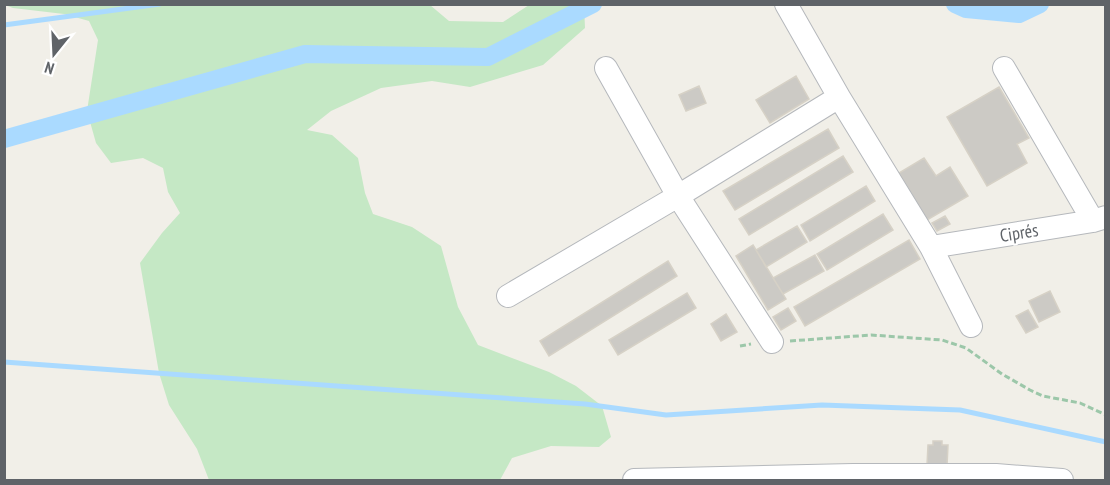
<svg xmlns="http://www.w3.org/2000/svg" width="1110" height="485" viewBox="0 0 1110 485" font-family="'PT Sans Narrow',sans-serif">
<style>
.green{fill:#c5e8c5}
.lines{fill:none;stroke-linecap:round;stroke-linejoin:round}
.stream{stroke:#aadaff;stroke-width:5}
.canal{stroke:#aadaff;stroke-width:18}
.building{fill:#cccac5;stroke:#d6d1c6;stroke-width:1.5}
.minor-casing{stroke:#b5b8bc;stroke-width:24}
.path{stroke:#9cc7a9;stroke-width:3;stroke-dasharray:6 3;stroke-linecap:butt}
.minor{stroke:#fff;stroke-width:22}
.labels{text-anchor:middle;stroke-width:4.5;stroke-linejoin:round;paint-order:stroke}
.street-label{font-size:18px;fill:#5f6368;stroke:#fff}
</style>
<rect width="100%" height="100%" fill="#f1efe8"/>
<path class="green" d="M430 5 449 21 503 22 529 5H584L585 28 543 65 470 87 432 81 381 88 331 111 307 130 332 135 358 158 365 193 373 214 412 227 441 246 458 307 478 345 549 372 576 386 602 406 611 437 599 447 551 446 512 458 500 480H209L197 449 169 405 159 373 140 263 162 233 180 213 168 192 163 168 143 158 111 163 96 143 87 111 98 40 89 21 64 14 13 8 5 5Z"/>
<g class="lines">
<path class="stream" d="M4 25 160 4
M4 362 585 404 666 415 822 405 960 410 1106 442"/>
<path class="canal" d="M955 4 966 9 1019 14 1040 4
M4 139 305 54 488 57 593 4"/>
</g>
<path class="building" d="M796 76 809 99 770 123 756 100Z
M699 86 706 103 686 111 679 95Z
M999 87 1029 138 1017 144 1027 163 987 186 947 117Z
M828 129 839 148 735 210 723 191Z
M843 156 853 172 749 235 739 219Z
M924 158 936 176 950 167 968 196 927 220 899 173Z
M866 186 875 201 810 241 801 225Z
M883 214 893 230 827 270 817 254Z
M945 216 950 224 937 231 932 223Z
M797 226 807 242 766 267 756 250Z
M909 240 920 259 805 326 794 307Z
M753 245 786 299 768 310 736 256Z
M815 255 824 271 783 294 773 278Z
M668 261 677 276 549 356 540 341Z
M1050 291 1060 312 1039 322 1029 301Z
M687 293 696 308 618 355 609 340Z
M788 308 796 321 781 330 773 317Z
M1028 310 1038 327 1026 333 1016 316Z
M726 314 737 332 721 341 711 324Z
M933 441H942V445H948L947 466 927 465 928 445H933Z"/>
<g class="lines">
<defs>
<path id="minor" d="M786 4 839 97
M606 68 678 196 839 97 931 247 971 326
M1004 68 1093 221
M931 247 1093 221 1106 217
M508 296 678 196 772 342
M634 480 853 475H996L1062 480"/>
</defs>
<use href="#minor" class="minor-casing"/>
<path class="path" d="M790 341 871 335 942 340 966 348 1002 374 1030 390 1043 396 1080 403 1106 415
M740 346 751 344"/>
<use href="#minor" class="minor"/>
</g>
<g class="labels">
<g class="street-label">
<text transform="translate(1019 233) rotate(-9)" y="6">Ciprés</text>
</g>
</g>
<rect width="1110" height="485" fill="none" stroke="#5f6368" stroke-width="12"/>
<g transform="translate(54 54) rotate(198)" stroke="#ffffff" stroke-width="4.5" paint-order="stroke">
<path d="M0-4.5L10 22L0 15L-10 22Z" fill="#5f6368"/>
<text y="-9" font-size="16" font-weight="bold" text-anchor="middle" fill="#5f6368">N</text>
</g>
</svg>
